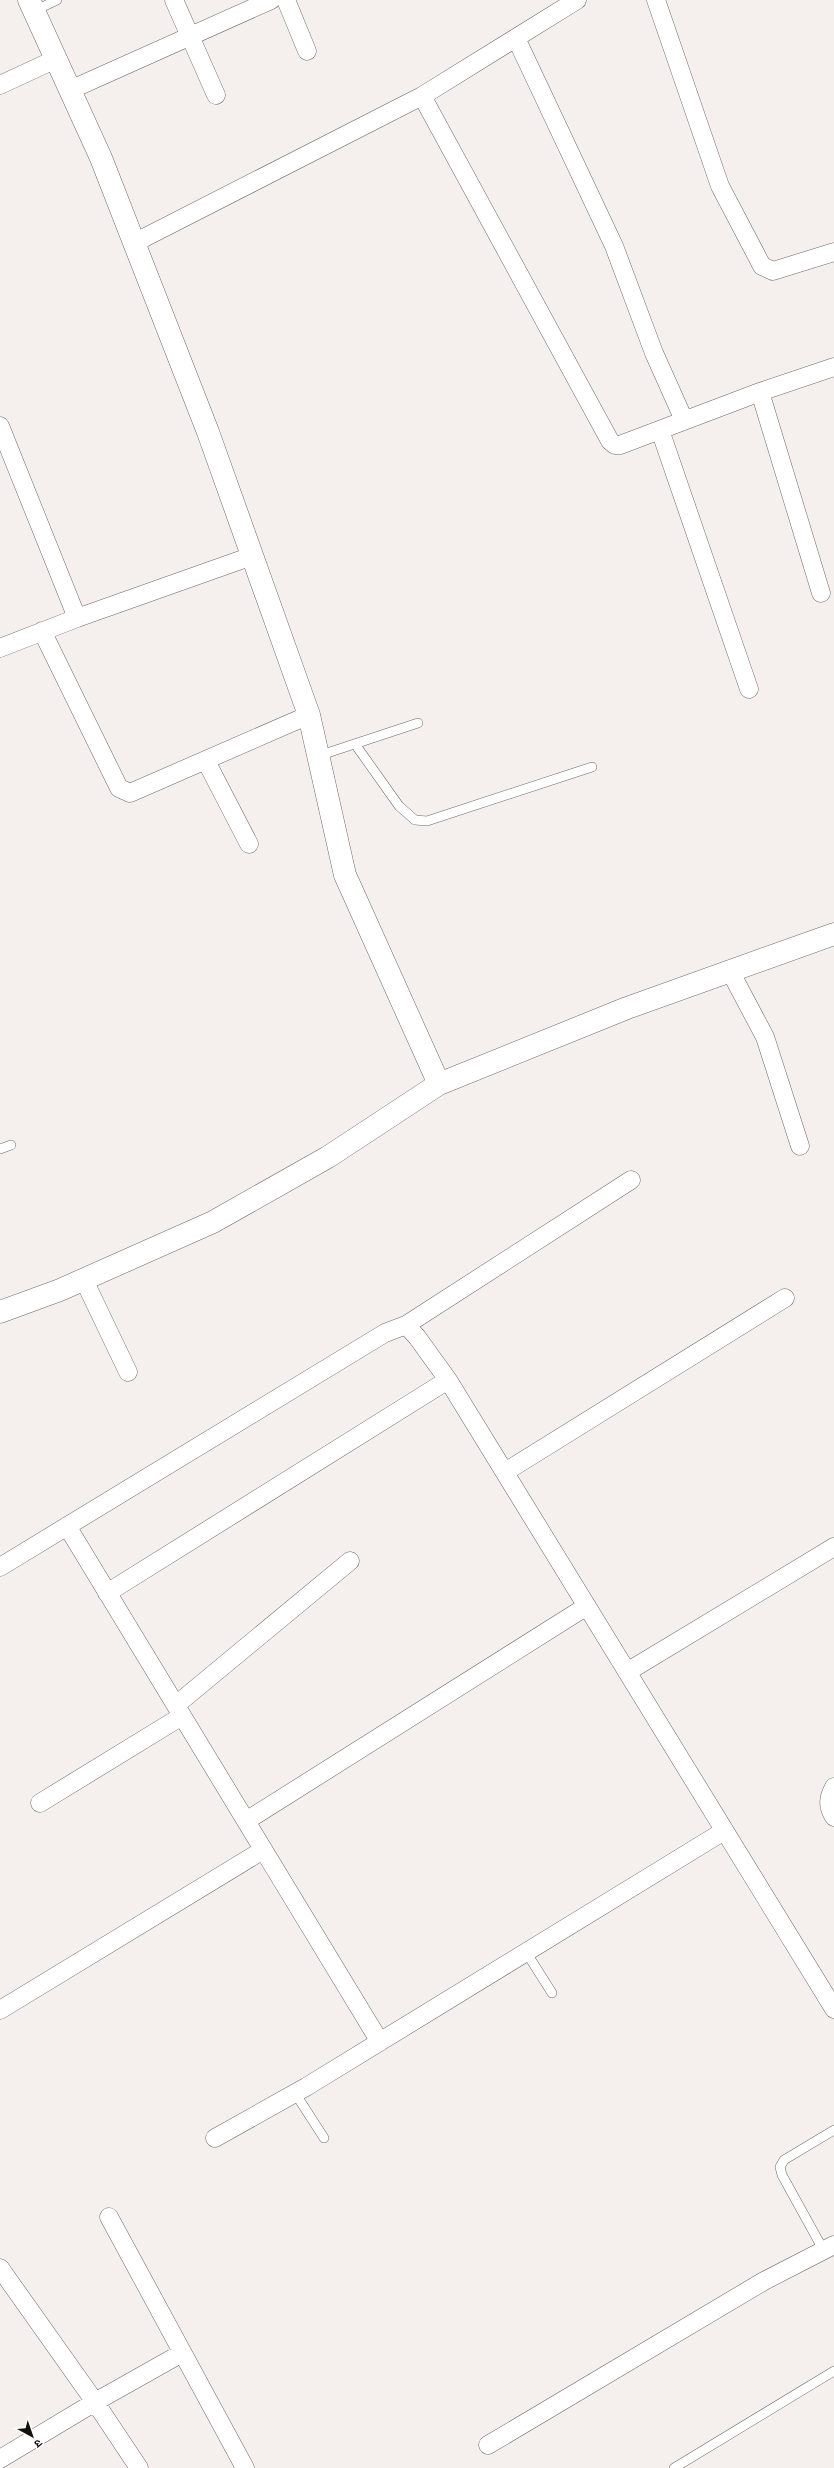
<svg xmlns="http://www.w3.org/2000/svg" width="834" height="2468" viewBox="0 0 834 2468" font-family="Helvetica,'Noto Sans Devanagari',sans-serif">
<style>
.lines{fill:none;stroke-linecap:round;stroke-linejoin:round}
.service-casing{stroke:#6f6a68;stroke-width:10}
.minor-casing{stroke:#6f6a68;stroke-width:19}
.tertiary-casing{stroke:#6f6a68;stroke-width:23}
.service{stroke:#fff;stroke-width:9}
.minor{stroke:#fff;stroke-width:18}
.tertiary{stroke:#fff;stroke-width:22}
</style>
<rect width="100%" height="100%" fill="#f5efed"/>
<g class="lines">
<defs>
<path id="service" d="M34 11 57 0
M355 744 399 806 415 820 427 821 592 767
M318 756 418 723
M0 1149 11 1145
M526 1952 552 1993
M295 2093 324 2138
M824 2251 782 2175 780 2167 784 2160 834 2130
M674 2468 834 2371"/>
<path id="minor" d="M174 0 216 95
M286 0 307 51
M656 0 720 186 762 266 773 271 834 252
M516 38 614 246 654 353 684 420
M0 85 56 59
M70 90 271 0
M422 96 610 441 615 445H620L760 392 834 367
M134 243 422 96 577 0
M760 392 821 593
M0 426 77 618
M660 430 749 689
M42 631 119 788 130 793 309 715
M0 648 77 618 252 556
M206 761 249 844
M730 971 765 1037 800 1146
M84 1280 128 1372
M406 1325 631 1180
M505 1472 785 1298
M67 1526 380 2042
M0 1567 385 1333 406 1325 417 1337 448 1380 834 2009
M107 1593 448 1380
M627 1672 834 1547
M176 1705 350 1561
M834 1787C828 1798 827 1806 834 1817
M40 1803 182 1716
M246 1821 587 1606
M0 2010 263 1850
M215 2138 306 2087 724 1831
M109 2217 245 2468
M0 2268 95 2402 182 2353
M488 2445 764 2281 834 2245
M0 2459 95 2402 139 2468"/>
<path id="tertiary" d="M29 0 101 158 208 432 309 715 345 875 439 1084
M0 1312 60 1290 213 1222 328 1157 439 1084 627 1008 834 934"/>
</defs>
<use href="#service" class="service-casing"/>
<use href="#minor" class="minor-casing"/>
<use href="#tertiary" class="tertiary-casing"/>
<use href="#service" class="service"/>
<use href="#minor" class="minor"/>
<use href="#tertiary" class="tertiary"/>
</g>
<g transform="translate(32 2436) rotate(140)" stroke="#fefdfd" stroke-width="3" paint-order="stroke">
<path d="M0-3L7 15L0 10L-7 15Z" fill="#12100f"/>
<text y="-6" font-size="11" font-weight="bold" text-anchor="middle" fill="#12100f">उ</text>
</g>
</svg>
